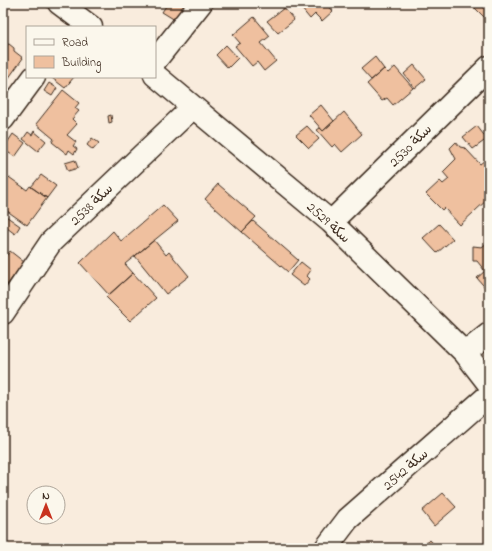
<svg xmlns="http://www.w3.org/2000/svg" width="492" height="551" viewBox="0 0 492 551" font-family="'Indie Flower','Playpen Sans Arabic',sans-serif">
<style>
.building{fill:#efc09f;stroke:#3b2a1e}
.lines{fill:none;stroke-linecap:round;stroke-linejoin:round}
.minor-casing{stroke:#3b2a1e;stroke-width:25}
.minor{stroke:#fbf7ec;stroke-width:22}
.labels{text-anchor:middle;stroke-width:3;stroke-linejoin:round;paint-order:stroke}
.street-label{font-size:14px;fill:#3b2a1e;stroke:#fbf7ec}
</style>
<rect width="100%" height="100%" fill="#f9ecdd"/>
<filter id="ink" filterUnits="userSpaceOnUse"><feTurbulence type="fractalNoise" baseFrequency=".025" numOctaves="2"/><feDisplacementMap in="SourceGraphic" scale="8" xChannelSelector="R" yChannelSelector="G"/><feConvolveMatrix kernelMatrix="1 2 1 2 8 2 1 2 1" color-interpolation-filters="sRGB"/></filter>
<g filter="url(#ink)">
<path class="building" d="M168 3H187L175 20 162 12Z
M297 3H326L333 11 322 21 315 14 310 19Z
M470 3H489V19L487 20Z
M284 8 294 20 278 33 267 21Z
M254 17 270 36 261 43 276 61 264 71 257 62 252 66 235 46 240 43 233 35Z
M3 43 5 45 9 44 14 48V51L23 58 3 86Z
M226 45 238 58 228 68 216 55Z
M375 57 384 69 371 80 361 69Z
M414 65 426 79 415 88 404 74Z
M395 67 413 88 393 105 387 98 382 101 367 84 384 69 388 73Z
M53 77H74L65 88 52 78Z
M49 83 57 88 52 96 44 91Z
M63 90 79 103 75 108 79 111 72 119 77 124 67 135 76 142 73 146 77 149 74 154 69 150 67 154 52 142 54 139 36 124Z
M321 105 334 121 323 131 309 115Z
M344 112 362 134 342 152 335 144 332 147 317 130 320 128 323 131Z
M111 115 112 122 109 123 108 116Z
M307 126 319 139 309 148 296 135Z
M477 126 487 139 473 149 463 137Z
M34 131 46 141 38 151 23 139 28 132 32 135Z
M13 134 25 143 15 157 3 149Z
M92 138 99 143 93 150 87 145Z
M456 142 460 147 465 148 480 164 485 160 489 165V198L460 225 444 208 442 210 426 194 440 181 443 184 449 179 443 172 456 159 450 148Z
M75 160 78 168 68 171 65 163Z
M6 175 27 190 30 186 47 198 27 225 3 208V178Z
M41 175 56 186 47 198 31 187Z
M218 184 256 217 242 232 205 199Z
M163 205 178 221 125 264 133 273 109 295 80 263 113 231 121 241Z
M3 214 20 226 15 234 3 225Z
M253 221 298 260 288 272 242 232Z
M439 224 453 239 437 253 423 238Z
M154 240 166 255 169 252 189 276 166 294 135 256Z
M488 242 489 243V290L488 291 477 278 485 271 477 261H473V246L482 247Z
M10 251 24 262 7 285 3 282V260Z
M301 262 311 270 307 276 310 279 304 286 290 275Z
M133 273 156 298 130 321 106 297Z
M443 493 456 507 434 526 422 511Z
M430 540 437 548H421Z"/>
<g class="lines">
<defs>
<path id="minor" d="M59 3 91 27
M155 61 201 3
M155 75 331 222 465 353 489 384
M3 119 34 77
M331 222 489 67
M3 313 51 242 193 107
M465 353 489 334
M326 548 348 519 489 395"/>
</defs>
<use href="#minor" class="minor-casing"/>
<use href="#minor" class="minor"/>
</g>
</g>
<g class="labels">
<g class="street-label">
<text transform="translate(410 145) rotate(-45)" y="5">سكة 2530</text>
<text transform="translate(91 204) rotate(-44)" y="5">سكة 2538</text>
<text transform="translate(329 222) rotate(42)" y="5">سكة 2529</text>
<text transform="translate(405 469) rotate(-41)" y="5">سكة 2542</text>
</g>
</g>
<rect width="492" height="551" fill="none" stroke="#fbf7ec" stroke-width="16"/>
<rect x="8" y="8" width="476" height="535" fill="none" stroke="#3b2a1e" stroke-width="1.5" filter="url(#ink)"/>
<rect x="26" y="26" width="130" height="52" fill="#fbf7ec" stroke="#aea59a"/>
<rect x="34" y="39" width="20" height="6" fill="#fbf7ec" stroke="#aea59a"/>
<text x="62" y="46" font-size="12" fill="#3b2a1e">Road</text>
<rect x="34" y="56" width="20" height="12" fill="#efc09f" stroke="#aea59a"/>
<text x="62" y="66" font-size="12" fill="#3b2a1e">Building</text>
<g transform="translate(46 505)"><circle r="19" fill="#fbf7ec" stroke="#aea59a"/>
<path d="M0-3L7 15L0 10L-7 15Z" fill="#c8321e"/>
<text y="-6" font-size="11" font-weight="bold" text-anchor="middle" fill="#3b2a1e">N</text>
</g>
</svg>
